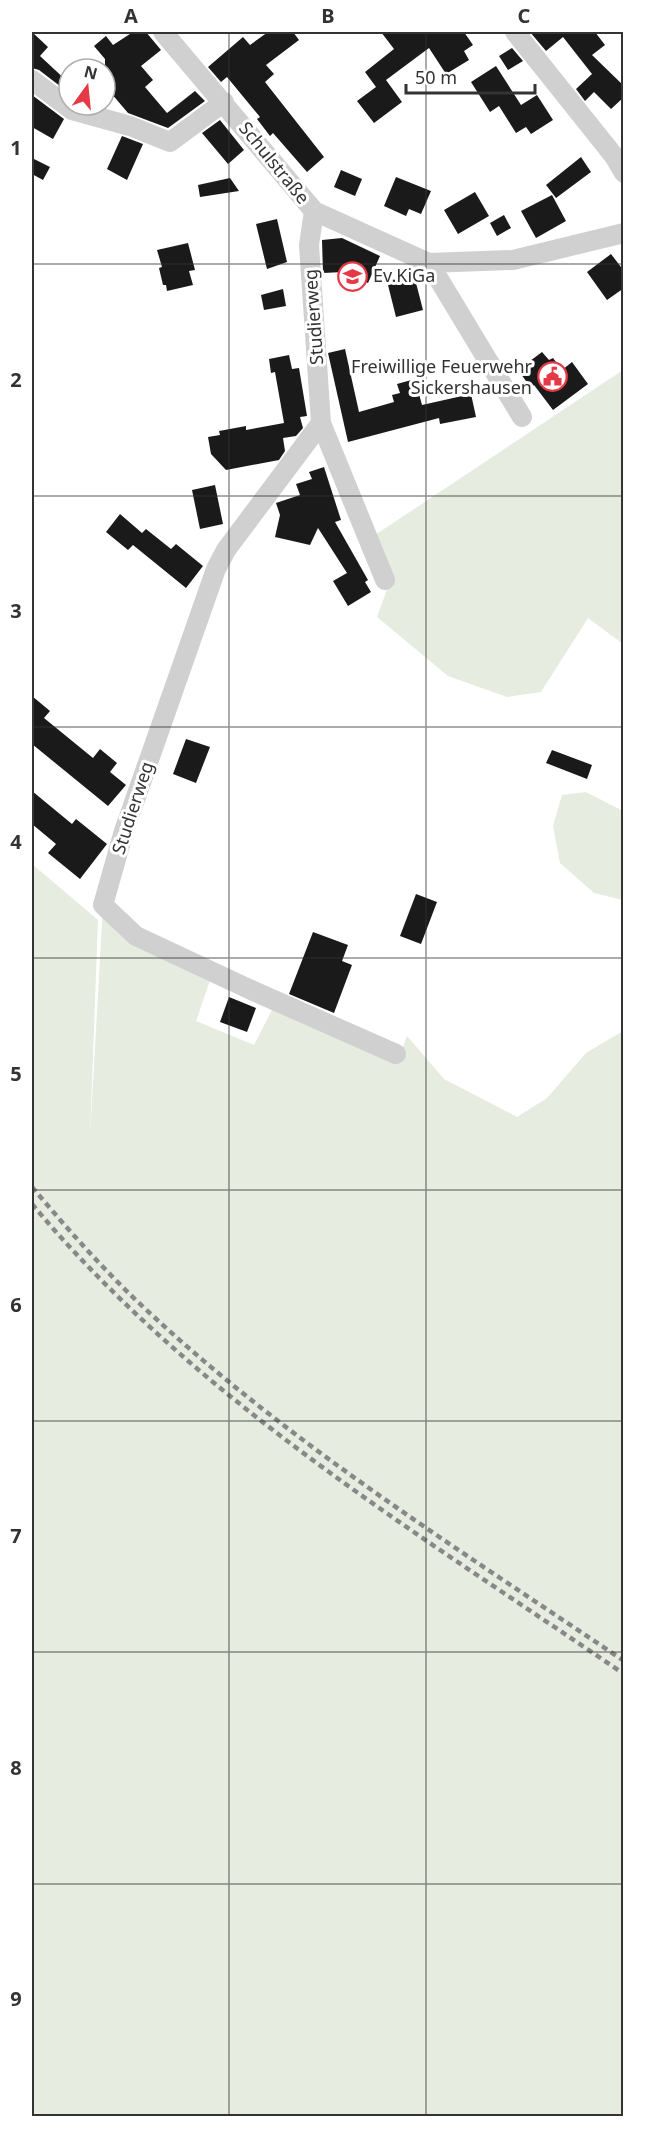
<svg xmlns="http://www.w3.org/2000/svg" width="655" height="2148" viewBox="0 0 655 2148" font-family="'Noto Sans',sans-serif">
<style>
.green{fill:#e6ecdf}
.building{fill:#1a1a1a}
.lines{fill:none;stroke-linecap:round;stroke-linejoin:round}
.street{stroke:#d0d0d0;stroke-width:20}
.rail{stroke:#888;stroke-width:4.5;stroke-dasharray:6 4.5;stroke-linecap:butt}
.grid{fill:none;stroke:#333;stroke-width:1.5;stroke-opacity:0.55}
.labels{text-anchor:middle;stroke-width:6;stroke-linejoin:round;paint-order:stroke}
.street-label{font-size:18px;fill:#333;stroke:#fff}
.poi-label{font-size:18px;fill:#333;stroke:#fff;text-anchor:start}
.neatline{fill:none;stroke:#333;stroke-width:2}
.grid-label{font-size:20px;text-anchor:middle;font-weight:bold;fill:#333}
</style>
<rect width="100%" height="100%" fill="#fff"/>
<path class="green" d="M623 370V644L588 618 541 692 507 697 448 676 377 617 388 587 372 537Z
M586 792 623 811V900L594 893 560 863 553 826 562 795Z
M32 864 98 920 90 1137 103 905 136 936 214 969 196 1021 254 1045 275 1004 399 1058 407 1036 444 1079 517 1117 547 1098 586 1053 623 1031V2116H32Z"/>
<path class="building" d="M32 32 48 47 40 56 69 83V93L39 70 32 68Z
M133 32H146L161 50 141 66 153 80 145 87 167 113 195 91 205 101 168 128 128 113 105 86V59L94 46 106 36 113 45Z
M268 32H293L299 40 266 65 274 74 265 82 324 157 307 172 273 133 270 136 257 119 260 117 227 77 221 82 208 67 243 37 250 45Z
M381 32H464L473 45 464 51 469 60 446 74 429 48 386 80 402 102 374 123 357 101 376 87 365 72 394 49Z
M530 32H595L605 45 592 55 624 86V97L611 109 594 92 585 101 576 89 592 74 563 37 546 51Z
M512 48 523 61 508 70 499 56Z
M496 66 521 105 537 95 553 120 531 134 526 127 516 133 499 106 490 112 471 82Z
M32 95 64 119 53 139 32 127Z
M220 120 244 150 228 164 202 133Z
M122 136 143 144 127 180 107 169Z
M581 157 591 172 556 198 546 185Z
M32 158 50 167 43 180 32 174Z
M341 170 362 179 355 196 334 187Z
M396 177 431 191 421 214 409 209 406 216 384 206Z
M230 178 239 191 200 197 198 185Z
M475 192 489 216 458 234 444 210Z
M552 195 566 221 536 238 521 211Z
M504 215 511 228 497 236 490 223Z
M277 219 287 262 267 269 256 224Z
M342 238 380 256 368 283 343 272 323 273 322 240Z
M188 243 195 270 189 271 193 285 167 291 166 285H163L159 268 162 267 157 250Z
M611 254 624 271V288L607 300 587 272Z
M415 279 423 310 396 317 388 285Z
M283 289 286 306 264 310 261 295Z
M345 349 359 412 394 402 392 395 400 393 397 384 415 379 422 405 471 394 476 417 440 424 439 418 348 442 328 353Z
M542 352 549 360 553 358 562 370 572 362 588 384 553 410 534 385 531 388 518 370Z
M289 355 292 369 299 368 307 416 300 417 303 428 296 436 283 438 285 451 279 460 226 470 211 454 208 437 220 435 219 431 246 426V430L284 423 275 372 271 373 269 359Z
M324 467 341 520 335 522 368 580 365 582 371 592 348 606 333 581 347 573 318 528 310 545 275 537 280 515 276 503 300 495 296 484 312 479 309 472Z
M215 485 223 524 200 529 192 490Z
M120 514 142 533 146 529 171 549 176 544 203 566 186 588 133 545 128 550 106 532Z
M32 696 50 711 44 718 93 758 100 749 117 763 110 772 126 785 108 806 32 744Z
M186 739 210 747 196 783 173 774Z
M552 750 592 765 587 779 546 763Z
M32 791 72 824 76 819 107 844 80 879 48 853 56 844 32 824Z
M416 894 437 902 421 944 400 936Z
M313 932 348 945 342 961 352 965 334 1013 289 994Z
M229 997 256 1008 247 1032 220 1022Z"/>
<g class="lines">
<path class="street" d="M163 32 314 211 429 263 513 260 624 233
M515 32 614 156 624 173
M32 80 72 110 130 126 170 142 224 102
M314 211 309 245 321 423 385 580
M429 263 522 417
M321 423 226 550 216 569 124 831 103 905 136 936 249 989 396 1054"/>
<path class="rail" d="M32 1187C70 1232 109 1276 153 1316 296 1448 463 1552 624 1661
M32 1204C195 1399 416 1532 624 1674"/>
</g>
<path class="grid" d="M229 32V2116M426 32V2116M32 264H624M32 496H624M32 727H624M32 958H624M32 1190H624M32 1421H624M32 1652H624M32 1884H624"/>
<defs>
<symbol id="school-ring" viewBox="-11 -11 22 22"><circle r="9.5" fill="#fff" stroke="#e63946" stroke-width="1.5"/><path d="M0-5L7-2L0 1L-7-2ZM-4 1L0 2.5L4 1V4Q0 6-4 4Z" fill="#e63946"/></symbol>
<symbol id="civic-ring" viewBox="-11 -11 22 22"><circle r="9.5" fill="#fff" stroke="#e63946" stroke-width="1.5"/><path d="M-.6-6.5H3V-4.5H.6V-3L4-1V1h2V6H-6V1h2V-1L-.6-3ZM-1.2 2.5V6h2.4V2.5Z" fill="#e63946"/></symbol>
</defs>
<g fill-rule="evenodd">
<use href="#school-ring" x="336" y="260" width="33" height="33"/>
<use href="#civic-ring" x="536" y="360" width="33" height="33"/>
</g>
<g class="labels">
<g class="street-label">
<text transform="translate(274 163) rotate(51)" y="6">Schulstraße</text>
<text transform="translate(314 317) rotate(-94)" y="6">Studierweg</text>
<text transform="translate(133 808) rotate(-72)" y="6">Studierweg</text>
</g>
<g class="poi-label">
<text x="373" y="282">Ev.KiGa</text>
<text x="532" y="373" text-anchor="end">Freiwillige Feuerwehr<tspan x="532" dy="21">Sickershausen</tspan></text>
</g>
</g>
<rect width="655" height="2148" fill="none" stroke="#ffffff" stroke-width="66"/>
<g transform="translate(87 87) rotate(15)"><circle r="28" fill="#ffffff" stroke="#adadad" stroke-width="1.5"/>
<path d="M0-4.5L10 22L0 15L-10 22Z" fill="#e63946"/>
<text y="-9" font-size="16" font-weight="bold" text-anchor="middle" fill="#333333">N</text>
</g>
<path d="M406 84v9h129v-9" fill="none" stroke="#333333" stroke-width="3"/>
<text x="415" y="84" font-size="18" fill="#333333" stroke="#ffffff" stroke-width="4.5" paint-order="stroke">50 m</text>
<rect x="33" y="33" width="589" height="2082" class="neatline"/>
<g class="grid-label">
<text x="131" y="23">A</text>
<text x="328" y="23">B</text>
<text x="524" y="23">C</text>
<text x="16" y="155">1</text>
<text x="16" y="387">2</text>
<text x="16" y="618">3</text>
<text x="16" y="849">4</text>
<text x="16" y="1081">5</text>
<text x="16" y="1312">6</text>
<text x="16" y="1543">7</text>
<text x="16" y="1775">8</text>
<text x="16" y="2006">9</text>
</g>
</svg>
